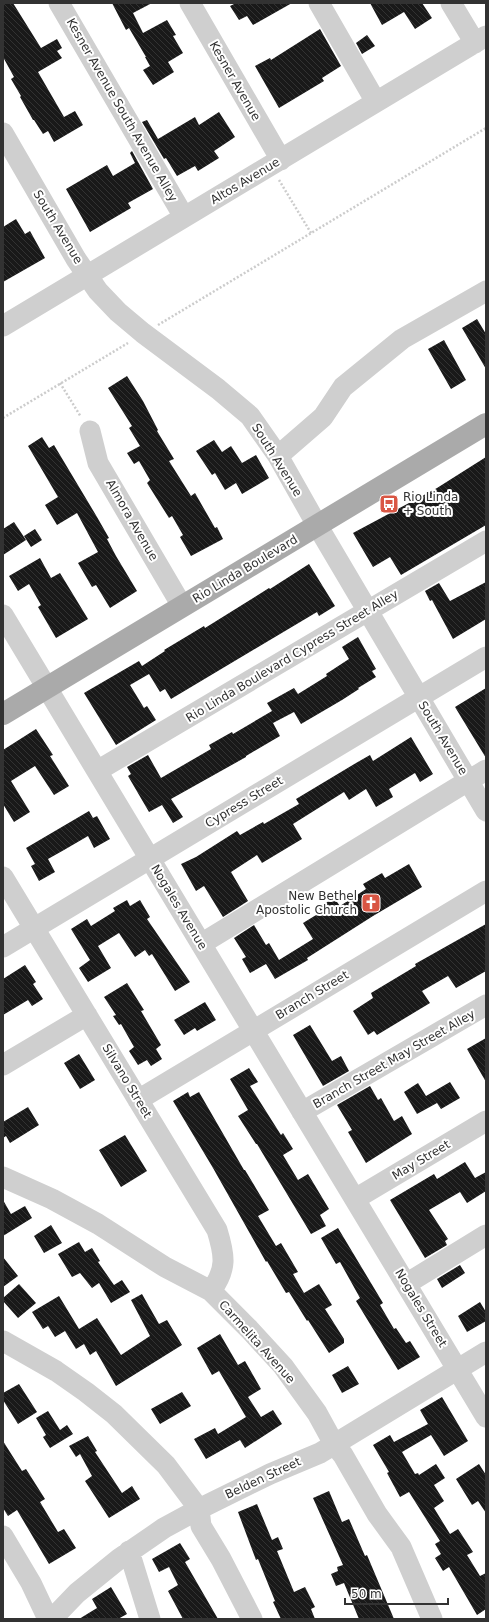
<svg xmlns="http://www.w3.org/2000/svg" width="489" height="1622" viewBox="0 0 489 1622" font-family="'DejaVu Sans',sans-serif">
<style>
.building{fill:url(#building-back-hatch)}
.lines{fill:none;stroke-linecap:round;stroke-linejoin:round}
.path{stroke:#ccc;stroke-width:2.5;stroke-dasharray:2 2;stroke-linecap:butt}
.minor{stroke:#cfcfcf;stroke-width:21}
.major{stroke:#aaa;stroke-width:22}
.labels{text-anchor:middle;stroke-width:4;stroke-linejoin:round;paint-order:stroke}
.street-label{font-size:12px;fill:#323232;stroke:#fff}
.poi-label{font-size:12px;fill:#323232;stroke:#fff;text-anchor:start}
</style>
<defs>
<pattern id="building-back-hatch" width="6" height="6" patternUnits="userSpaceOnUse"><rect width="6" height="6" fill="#191919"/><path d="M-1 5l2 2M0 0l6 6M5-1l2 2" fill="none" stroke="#323232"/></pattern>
</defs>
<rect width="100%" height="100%" fill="#fff"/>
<path class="building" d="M3 3H13L41 48 57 39 62 48 57 51 62 58 38 72 64 117 75 111 83 125 54 142 48 131 43 134 34 120H33L20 97 21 96 11 79 14 77 3 57Z
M112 3H152L133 13 143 33 167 20 176 35 173 36 183 53 168 62 174 72 153 85 143 70 150 66 145 57H146L129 28 126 30Z
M236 3H292L253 25 247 16 239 20 230 6Z
M370 3H422L432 18 415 29 404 12 382 25Z
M320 29 341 66 322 78 324 81 279 108 255 66 270 58 271 60Z
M367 35 375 46 362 54 356 43Z
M219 112 235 137 214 151 219 158 198 171 195 166 177 176 166 158 164 159 142 122 147 120 158 139 195 117 199 125Z
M132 151 153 189 128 203 131 208 90 232 66 189 107 165 113 176 135 163 130 153Z
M16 219 25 234 30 231 45 258 3 282V227Z
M477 319 486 334V369L462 328Z
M444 340 466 380 451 389 428 349Z
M127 376 143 401 158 430 157 431 174 459 169 461 191 496 195 493 215 528 217 527 223 539 191 556 180 537 183 535 172 516 169 518 147 483 150 480 139 461 134 464 127 453 140 446 129 428 132 426 108 388Z
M42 437 49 448 54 445 97 517 109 538 107 539 116 556 137 591 110 608 96 585 92 587 78 563 98 552 77 513 57 525 45 505 58 497 28 446Z
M214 440 222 452 231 446 242 463 256 455 269 478 242 494 236 483 225 490 215 473 212 475 196 451Z
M486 457V525L401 575 390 557 373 567 353 533 437 488Z
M14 522 26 540 3 555V529Z
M35 529 42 540 31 547 24 536Z
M40 558 51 578 60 573 88 619 56 638 38 607 41 605 29 584 18 591 9 576Z
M309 564 335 606 319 616 317 612 171 699 165 689 160 692 149 674 130 685 144 708 147 706 156 720 116 745 84 693 139 661 142 666 165 651 164 650 204 626 205 628 269 588 270 589Z
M486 582V619L453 639 432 600 430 601 425 591 439 583 450 601Z
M358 637 376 669 372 671 376 677 358 688 359 689 342 700 301 724 294 712 273 723 280 736 246 756V757L171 799 183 817 173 823 162 805 149 812 128 776 131 774 127 767 148 755 161 778 211 749 209 745 232 732 233 734 272 711 267 703 294 688 298 694 327 676 326 674 349 659 342 647Z
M486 688V758L455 707Z
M36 729 53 755 50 756 69 786 54 795 35 766 11 781 30 812 14 822 3 804V750Z
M411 737 433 774 420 782 415 773 389 789 393 797 376 807 366 789 349 800 344 792 293 824 302 839 262 863 257 855 231 872 248 901 223 917 204 886 196 891 181 864 196 857 237 831 240 835 263 822 264 824 299 804 296 799 356 763 370 755 373 761Z
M89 811 93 818 97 816 110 839 94 848 88 836 64 850 48 859 55 872 39 881 31 866 35 864 26 848Z
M409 864 422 887 373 916 307 958 308 960 275 979 266 964 250 973 242 959 246 957 234 938 254 925 266 945 269 943 279 960 313 939 303 923 321 912 319 907 334 898 340 906 366 889 363 884 382 873 385 878Z
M127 900 130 906 140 900 150 917 147 919 190 982 175 991 152 954 149 956 145 950 135 957 119 933 98 946 111 968 88 982 79 968 90 960 71 929 87 919 91 926 115 911 113 908Z
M486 924V971L456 988 448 976 422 991 430 1003 377 1035 374 1031 368 1035 353 1011 373 998 371 993 416 966 415 964Z
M25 965 36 982 33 984 43 999 32 1006 28 1000 3 1015V979Z
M127 983 144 1010 141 1011 161 1045 156 1049 162 1059 151 1066 147 1060 138 1065 129 1051 134 1047 121 1024 119 1025 113 1016 116 1015 104 997Z
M205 1002 216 1020 197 1031 195 1028 184 1035 174 1020Z
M310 1025 332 1061 341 1056 349 1071 323 1086 293 1035Z
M486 1038V1082L467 1049Z
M79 1054 95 1080 80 1089 64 1063Z
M249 1068 258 1082 250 1086 281 1135 283 1133 293 1149 283 1155 298 1180 308 1174 329 1209 320 1215 326 1226 311 1234 257 1144H256L238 1116 248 1110 230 1079Z
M450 1082 460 1098 441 1109 437 1103 417 1114 404 1092 418 1083 426 1096Z
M370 1086 378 1100 381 1098 394 1121 402 1116 412 1134 366 1163 348 1132 352 1130 337 1105Z
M188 1092 190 1097 199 1092 244 1170H245L269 1210 258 1216 276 1246 281 1243 298 1272 293 1274 304 1293 319 1284 332 1305 325 1309 344 1339V1343L329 1353 308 1320 307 1321 289 1292 286 1293 267 1261 266 1262 213 1168 173 1101Z
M28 1107 39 1125 10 1143 6 1136 3 1138V1122Z
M125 1135 147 1171 121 1187 99 1150Z
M465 1162 475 1178 486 1172V1191L467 1203 460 1192 429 1210 448 1239 445 1241 447 1245 425 1258 390 1200 434 1174 437 1179Z
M3 1200 11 1214 25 1206 32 1218 3 1236Z
M51 1225 62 1243 44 1253 34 1236Z
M338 1228 383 1303 380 1305 394 1329 396 1328 406 1343 410 1341 420 1357 398 1370 356 1301 360 1298 340 1262 336 1264 321 1238Z
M79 1242 85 1252 92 1248 100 1261 98 1262 114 1285 122 1280 130 1292 111 1303 99 1283 92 1288 80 1273 72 1277 58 1254Z
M3 1257 18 1276 3 1287Z
M460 1265 465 1273 442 1288 437 1279Z
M19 1284 36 1303 18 1318 3 1301V1298Z
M142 1294 159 1324 167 1320 182 1345 116 1386 96 1351 90 1355 84 1344 76 1349 65 1331 55 1337 48 1326 43 1329 32 1312 59 1296 79 1329 97 1318 121 1355 150 1336 131 1300Z
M480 1302 486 1312V1321L467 1332 458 1316Z
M220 1334 238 1365 245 1361 261 1389 248 1397 261 1417 273 1410 282 1424 245 1448 240 1440 206 1459 194 1439 215 1428 218 1434 246 1417 219 1371 212 1375 197 1348Z
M348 1366 359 1384 342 1393 332 1375Z
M19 1384 37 1412 18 1424 3 1400V1393Z
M182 1392 191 1406 160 1424 151 1409Z
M442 1397 468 1441 444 1456 431 1435 402 1452 415 1474 418 1473 419 1475 436 1464 445 1478 434 1485 444 1501 434 1508 450 1534 458 1529 473 1552 467 1555 480 1576 486 1573V1609L477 1615 449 1567 443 1571 435 1558 441 1554 435 1544 440 1541 409 1492 400 1497 387 1473 389 1472 373 1445 390 1435 394 1442 428 1424 420 1410Z
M48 1411 60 1430 67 1425 73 1434 50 1448 43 1437 46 1435 36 1418Z
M88 1436 97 1451 95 1452 122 1493 132 1486 140 1499 109 1518 85 1481 92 1476 80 1454 76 1457 69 1446Z
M3 1441 22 1471 26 1469 45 1499 40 1502 58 1532 64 1529 76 1548 49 1564 17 1510 8 1516 3 1508Z
M479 1464 486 1475V1513L478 1501 472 1505 456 1479Z
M329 1491 342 1522 349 1519 365 1556 367 1555 394 1619H359L344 1583 336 1586 331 1574 338 1571 337 1567 343 1565 313 1498Z
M257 1504 272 1540 278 1537 283 1549 277 1551 294 1592 305 1587 315 1607 311 1609 315 1619H281L273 1602 275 1601 258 1559 256 1560 238 1512Z
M180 1543 190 1559 185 1562 218 1619H183L168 1591 178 1585 169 1567 159 1572 152 1559Z
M111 1587 127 1614 118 1619H79L97 1608 92 1599Z"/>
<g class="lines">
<path class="path" d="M279 180 311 233
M158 325 486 128
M60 383 81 417
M3 418 128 343"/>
<path class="minor" d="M59 3 184 217
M190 3 281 160
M319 3 376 102
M451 3 475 43
M3 133 76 259 98 291 118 312 143 333 218 389 250 416 278 456 317 525 486 811
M3 326 486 36
M90 431 98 463 182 606
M278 456 323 417 343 387 402 339 486 291
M3 615 486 1417
M97 771 486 541
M3 877 217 1230C225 1256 227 1269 211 1291
M201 944 486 770
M3 947 486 657
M3 1065 87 1015
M138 1100 486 891
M302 1112 486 1005
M3 1177 52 1199 98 1224 165 1267 211 1291 249 1329 283 1366 317 1413 334 1444 343 1455 377 1514 401 1547 432 1619
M355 1199 486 1121
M406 1284 486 1235
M3 1341 56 1371 86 1392 114 1414 166 1465 199 1509 201 1526 221 1559 252 1619
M3 1536 31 1583 48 1619
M129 1551 150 1619
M52 1619 77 1593 119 1559 164 1528 199 1509 270 1474 320 1453 486 1352"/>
<path class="major" d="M3 714 486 424"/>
</g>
<defs>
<symbol id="bus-square" viewBox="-11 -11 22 22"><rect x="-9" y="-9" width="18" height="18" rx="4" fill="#d95644" stroke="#fff"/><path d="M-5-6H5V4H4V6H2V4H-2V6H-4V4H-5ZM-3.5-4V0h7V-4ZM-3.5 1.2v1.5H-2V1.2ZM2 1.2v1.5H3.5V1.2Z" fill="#fff"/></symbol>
<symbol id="church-square" viewBox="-11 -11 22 22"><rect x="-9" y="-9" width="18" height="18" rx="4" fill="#d95644" stroke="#fff"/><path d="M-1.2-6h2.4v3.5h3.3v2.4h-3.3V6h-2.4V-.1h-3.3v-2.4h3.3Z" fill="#fff"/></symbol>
</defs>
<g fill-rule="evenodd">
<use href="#bus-square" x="378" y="493" width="22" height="22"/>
<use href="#church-square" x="360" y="892" width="22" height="22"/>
</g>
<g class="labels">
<g class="street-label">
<text transform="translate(235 81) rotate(60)" y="4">Kesner Avenue</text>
<text transform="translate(122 110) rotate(60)" y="4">Kesner Avenue South Avenue Alley</text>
<text transform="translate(245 181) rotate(-31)" y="4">Altos Avenue</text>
<text transform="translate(58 227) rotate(59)" y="4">South Avenue</text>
<text transform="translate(277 460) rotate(58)" y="4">South Avenue</text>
<text transform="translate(132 520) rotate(60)" y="4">Almora Avenue</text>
<text transform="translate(245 569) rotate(-31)" y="4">Rio Linda Boulevard</text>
<text transform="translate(292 656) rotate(-31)" y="4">Rio Linda Boulevard Cypress Street Alley</text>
<text transform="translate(443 738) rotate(59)" y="4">South Avenue</text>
<text transform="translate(244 802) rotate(-31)" y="4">Cypress Street</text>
<text transform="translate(179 907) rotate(59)" y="4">Nogales Avenue</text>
<text transform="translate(312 995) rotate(-31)" y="4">Branch Street</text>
<text transform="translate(394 1059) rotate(-30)" y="4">Branch Street May Street Alley</text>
<text transform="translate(127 1081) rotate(59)" y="4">Silvano Street</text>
<text transform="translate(421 1160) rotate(-31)" y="4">May Street</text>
<text transform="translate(421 1308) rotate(59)" y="4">Nogales Street</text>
<text transform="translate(257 1342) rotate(48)" y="4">Carmelita Avenue</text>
<text transform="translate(263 1478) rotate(-25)" y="4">Belden Street</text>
</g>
<g class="poi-label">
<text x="403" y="501">Rio Linda<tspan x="403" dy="14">+ South</tspan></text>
<text x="357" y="900" text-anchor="end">New Bethel<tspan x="357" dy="14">Apostolic Church</tspan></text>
</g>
</g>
<rect width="489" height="1622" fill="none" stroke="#323232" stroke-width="8"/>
<path d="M345 1598v6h103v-6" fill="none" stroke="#323232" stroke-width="2"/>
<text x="351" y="1598" font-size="12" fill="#323232" stroke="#ffffff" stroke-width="3" paint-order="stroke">50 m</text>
</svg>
